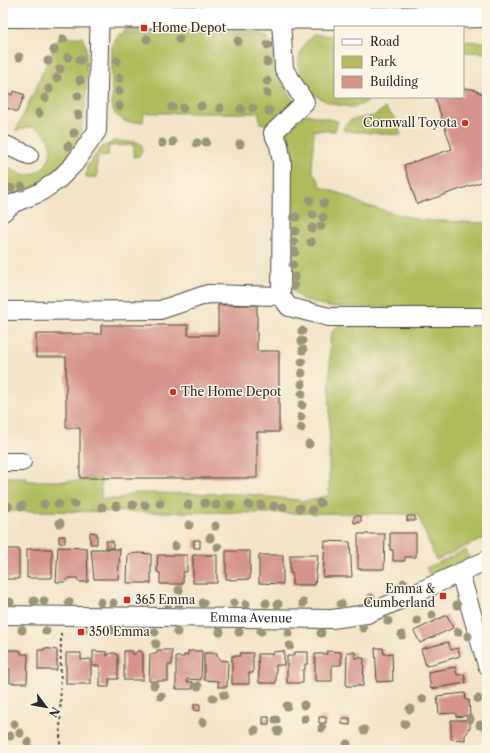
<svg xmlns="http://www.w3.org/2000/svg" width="490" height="753" viewBox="0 0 490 753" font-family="'Libre Caslon Text',serif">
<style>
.green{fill:#afbb5c;stroke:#6d7344}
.building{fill:#d6928d}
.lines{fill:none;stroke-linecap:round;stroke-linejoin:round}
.minor-casing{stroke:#494742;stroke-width:20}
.major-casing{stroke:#494742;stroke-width:24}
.path{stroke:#494742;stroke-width:2;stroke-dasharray:3 3;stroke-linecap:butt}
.minor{stroke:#fff;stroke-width:18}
.major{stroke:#fff;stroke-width:22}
.tree{fill:#9b9679}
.poi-dot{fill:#c8321e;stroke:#fcf5e5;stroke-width:1.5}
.labels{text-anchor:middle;stroke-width:3;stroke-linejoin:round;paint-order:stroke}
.poi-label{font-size:12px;fill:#2b2b2b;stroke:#fcf5e5;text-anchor:start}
.street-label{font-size:12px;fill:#2b2b2b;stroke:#fcf5e5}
</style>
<rect width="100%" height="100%" fill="#fcf5e5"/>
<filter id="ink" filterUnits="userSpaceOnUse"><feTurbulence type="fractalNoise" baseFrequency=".025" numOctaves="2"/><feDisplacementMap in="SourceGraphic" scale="8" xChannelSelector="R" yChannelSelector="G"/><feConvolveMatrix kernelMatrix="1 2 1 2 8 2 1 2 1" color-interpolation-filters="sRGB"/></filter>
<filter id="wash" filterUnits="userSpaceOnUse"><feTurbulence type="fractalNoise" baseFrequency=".012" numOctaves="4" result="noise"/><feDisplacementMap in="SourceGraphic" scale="16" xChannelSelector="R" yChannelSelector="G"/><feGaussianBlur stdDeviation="0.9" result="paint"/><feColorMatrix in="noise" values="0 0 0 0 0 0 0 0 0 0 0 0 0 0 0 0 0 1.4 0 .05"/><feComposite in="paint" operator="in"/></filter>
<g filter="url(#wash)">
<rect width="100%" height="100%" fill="#f2e4c7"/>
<path class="green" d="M127 28 255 29 261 33 122 32Z
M118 34 265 35 272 45 279 77 294 102 268 125 260 123 259 113H144L143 122H126L115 114 112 106V47Z
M313 35 335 36V97L366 98 368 101C364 103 359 106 354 107 349 108 344 105 339 105 303 99 283 62 313 35Z
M59 37H82L86 46C86 96 93 152 42 182 30 189 16 193 3 199V156L10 169 25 176C63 170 54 126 28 127 24 128 20 130 16 131Z
M463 41 487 42V53L463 52Z
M385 108 395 118 401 135 345 131 343 129 350 120 374 116Z
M305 114 338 121 335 131 314 130 312 170 322 187 346 196 364 205 420 220 487 223V309L329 307 302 299 291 289 290 284 283 134Z
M114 141 138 142 142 145V152L139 156 134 157V145L109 146 108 156 97 157V177H86L87 166 101 148Z
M339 324 487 326V537L436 560 418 515 413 514 3 511V477H27V481H84V478H101V499H118L134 493 248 494 305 501 329 495 330 337 334 329Z
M466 550 470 558 430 575 426 568Z"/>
<g id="blocks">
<path class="building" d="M463 88 472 89 487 96V180L417 204 404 165 452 149 435 97H463Z
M3 90 12 95 14 91 25 95 17 112 8 108 6 113 3 111Z
M218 305H257V351H279V432H257V478H80V428H66V357H36V334H101V325H188V335H218Z
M354 516H361V522L354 523Z
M407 516H415V521H407Z
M90 532 97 533V544H90Z
M390 533H416V557H405V561H393V550H390Z
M358 534H385L384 569H358Z
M59 536H65V543H59Z
M194 540H200V548H194Z
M106 541H113V548H106Z
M325 541 350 542 352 577H323Z
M58 547 87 548 88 582H79L77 578H68L65 582H56Z
M3 549H19V579H3Z
M27 549H52V578H27Z
M91 549H120L118 579H94Z
M226 551H250V579L230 580V579H226Z
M139 553 151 554V583H127L128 554Z
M158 555H187V572H183V584H160V573L157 572Z
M193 555H217V583H193Z
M259 555H283V584L259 583Z
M290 555H318L315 585H292V573H290Z
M447 615 453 628 420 643 414 631Z
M448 642 451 650 458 648 460 656 426 666 421 649Z
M44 648 57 650V670H38V650H44Z
M375 648H383L384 654 392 653 393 681 377 682Z
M6 650H18L21 651V654H28L27 683H10V669H8V663H6Z
M157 650H172V665H168V681H149L150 654H157Z
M93 651 107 652V656L111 653H115L118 656V679H109V687H100V666H93Z
M124 651H132L133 654H135L137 651H141L143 654V680H124Z
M188 651H202L201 680 187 679V682H193V689H176V657H184V655H188Z
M284 651V665H276V683H259L258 654H273V652Z
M327 651 341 652V665H332V681H315V654H327Z
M296 652H308V664H305V670H303V683H287V656H294V653Z
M347 652H355V658H364L363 686H346Z
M66 653H81V660L91 659V684H66Z
M204 653H217V657H219L220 660 228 661 227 687H218V681L204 680Z
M240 653H253V673H249V684H232V656H240Z
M455 667 457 675 464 674 466 683 431 689 428 672Z
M465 693 466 700H469L470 715 456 717V713L439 714 437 696Z
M194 704H200V711L194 710Z
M263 717H269V724H263Z
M319 717H326V723H319Z
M342 718H350V725L342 724Z
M451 720H470V728H468V732L465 735V740L451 739Z"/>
</g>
</g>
<g filter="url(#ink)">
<use href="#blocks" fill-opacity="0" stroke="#494742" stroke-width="1"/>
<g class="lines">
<defs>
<g id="minor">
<path d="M280 3 284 69 305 102 273 133 279 145 282 163 281 296 289 307 329 317H487"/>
<path d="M3 144 29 155"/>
<path d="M3 212 14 203 39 193 58 180 74 164 97 131 100 3"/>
<path d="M3 311 160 310 208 294 281 296"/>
<path d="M3 462H22"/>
<path d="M460 573 487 665"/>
<path id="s1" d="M3 615 332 619 367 614 414 594 487 560"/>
</g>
<path id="major" d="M3 16 379 18 487 16"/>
</defs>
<use href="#minor" class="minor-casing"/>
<use href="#major" class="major-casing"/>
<path class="path" d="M60 750 61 631"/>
<use href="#minor" class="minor"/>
<use href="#major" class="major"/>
</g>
<g class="tree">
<circle cx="63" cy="39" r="4.5"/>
<circle cx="147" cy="39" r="4.5"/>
<circle cx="179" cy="39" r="4.5"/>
<circle cx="238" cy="41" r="4.5"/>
<circle cx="268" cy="45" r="4.5"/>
<circle cx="54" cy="50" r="4.5"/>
<circle cx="19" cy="57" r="4.5"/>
<circle cx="68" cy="57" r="4.5"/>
<circle cx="80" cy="60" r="4.5"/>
<circle cx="48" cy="61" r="4.5"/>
<circle cx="117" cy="61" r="4.5"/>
<circle cx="267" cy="62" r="4.5"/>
<circle cx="60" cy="69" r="4.5"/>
<circle cx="57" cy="78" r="4.5"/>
<circle cx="120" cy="78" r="4.5"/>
<circle cx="80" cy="80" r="4.5"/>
<circle cx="267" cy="81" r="4.5"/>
<circle cx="49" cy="89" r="4.5"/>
<circle cx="119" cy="91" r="4.5"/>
<circle cx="267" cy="93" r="4.5"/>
<circle cx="78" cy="96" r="4.5"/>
<circle cx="45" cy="98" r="4.5"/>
<circle cx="119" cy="106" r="4.5"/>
<circle cx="201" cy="106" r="4.5"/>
<circle cx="172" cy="107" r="4.5"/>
<circle cx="183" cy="108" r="4.5"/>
<circle cx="220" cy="108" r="4.5"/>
<circle cx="253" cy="108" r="4.5"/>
<circle cx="241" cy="109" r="4.5"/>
<circle cx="269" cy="111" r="4.5"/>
<circle cx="39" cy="113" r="4.5"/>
<circle cx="78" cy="115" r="4.5"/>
<circle cx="74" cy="133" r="4.5"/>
<circle cx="173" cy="142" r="4.5"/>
<circle cx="206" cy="142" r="4.5"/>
<circle cx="162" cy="143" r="4.5"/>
<circle cx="197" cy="143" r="4.5"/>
<circle cx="240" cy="144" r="4.5"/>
<circle cx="68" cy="146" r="4.5"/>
<circle cx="22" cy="187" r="4.5"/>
<circle cx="11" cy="188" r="4.5"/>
<circle cx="310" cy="200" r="4.5"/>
<circle cx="324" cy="203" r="4.5"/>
<circle cx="313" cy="215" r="4.5"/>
<circle cx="296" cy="217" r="4.5"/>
<circle cx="323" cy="217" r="4.5"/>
<circle cx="321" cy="226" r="4.5"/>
<circle cx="312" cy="228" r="4.5"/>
<circle cx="295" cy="231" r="4.5"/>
<circle cx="294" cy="242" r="4.5"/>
<circle cx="311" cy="242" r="4.5"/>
<circle cx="295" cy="252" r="4.5"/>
<circle cx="293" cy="265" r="4.5"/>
<circle cx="295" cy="277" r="4.5"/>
<circle cx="294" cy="286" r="4.5"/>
<circle cx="302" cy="331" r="4.5"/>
<circle cx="302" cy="341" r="4.5"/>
<circle cx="303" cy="350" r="4.5"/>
<circle cx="302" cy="362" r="4.5"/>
<circle cx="302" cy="373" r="4.5"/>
<circle cx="302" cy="384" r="4.5"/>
<circle cx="302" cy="394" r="4.5"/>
<circle cx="302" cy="405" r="4.5"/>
<circle cx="301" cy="417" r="4.5"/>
<circle cx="301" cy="428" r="4.5"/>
<circle cx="309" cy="444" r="4.5"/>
<circle cx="160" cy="503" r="4.5"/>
<circle cx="205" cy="503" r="4.5"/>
<circle cx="320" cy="503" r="4.5"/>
<circle cx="44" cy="504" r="4.5"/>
<circle cx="58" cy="504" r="4.5"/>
<circle cx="74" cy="504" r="4.5"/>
<circle cx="133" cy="505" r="4.5"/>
<circle cx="145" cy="505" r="4.5"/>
<circle cx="188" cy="505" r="4.5"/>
<circle cx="216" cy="505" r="4.5"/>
<circle cx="231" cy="505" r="4.5"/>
<circle cx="249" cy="505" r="4.5"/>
<circle cx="261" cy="505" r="4.5"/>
<circle cx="8" cy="506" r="4.5"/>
<circle cx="22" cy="506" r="4.5"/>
<circle cx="116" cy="506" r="4.5"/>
<circle cx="274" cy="506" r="4.5"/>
<circle cx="102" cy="507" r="4.5"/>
<circle cx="283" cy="507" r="4.5"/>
<circle cx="300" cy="508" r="4.5"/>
<circle cx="312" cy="510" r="4.5"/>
<circle cx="60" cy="523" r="4.5"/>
<circle cx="189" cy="525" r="4.5"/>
<circle cx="215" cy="526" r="4.5"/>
<circle cx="210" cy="538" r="4.5"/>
<circle cx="175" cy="546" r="4.5"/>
<circle cx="218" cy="547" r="4.5"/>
<circle cx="404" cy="583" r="4.5"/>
<circle cx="179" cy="590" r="4.5"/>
<circle cx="371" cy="598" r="4.5"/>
<circle cx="34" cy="601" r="4.5"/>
<circle cx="44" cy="601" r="4.5"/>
<circle cx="10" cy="602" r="4.5"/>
<circle cx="69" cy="602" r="4.5"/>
<circle cx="101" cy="602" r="4.5"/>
<circle cx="147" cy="602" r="4.5"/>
<circle cx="113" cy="603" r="4.5"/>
<circle cx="168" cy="603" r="4.5"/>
<circle cx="203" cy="603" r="4.5"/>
<circle cx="234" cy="603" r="4.5"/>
<circle cx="266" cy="603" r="4.5"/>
<circle cx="303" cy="603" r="4.5"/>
<circle cx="179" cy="604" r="4.5"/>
<circle cx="246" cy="604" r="4.5"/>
<circle cx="278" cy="604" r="4.5"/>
<circle cx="341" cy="604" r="4.5"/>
<circle cx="457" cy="605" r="4.5"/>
<circle cx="432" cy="615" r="4.5"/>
<circle cx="388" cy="621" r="4.5"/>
<circle cx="417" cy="621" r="4.5"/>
<circle cx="363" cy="628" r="4.5"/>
<circle cx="22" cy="630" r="4.5"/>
<circle cx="83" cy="630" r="4.5"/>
<circle cx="112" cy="630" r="4.5"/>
<circle cx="46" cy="631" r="4.5"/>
<circle cx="141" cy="631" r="4.5"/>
<circle cx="261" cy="631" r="4.5"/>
<circle cx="155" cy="632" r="4.5"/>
<circle cx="177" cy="632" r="4.5"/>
<circle cx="220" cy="632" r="4.5"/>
<circle cx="239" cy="632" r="4.5"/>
<circle cx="458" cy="632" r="4.5"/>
<circle cx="289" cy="633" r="4.5"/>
<circle cx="321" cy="633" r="4.5"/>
<circle cx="402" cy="635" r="4.5"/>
<circle cx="468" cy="636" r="4.5"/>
<circle cx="156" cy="644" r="4.5"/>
<circle cx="290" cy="646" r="4.5"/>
<circle cx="154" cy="685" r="4.5"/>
<circle cx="198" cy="686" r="4.5"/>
<circle cx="224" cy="695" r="4.5"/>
<circle cx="161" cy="696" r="4.5"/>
<circle cx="213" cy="698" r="4.5"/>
<circle cx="423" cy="699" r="4.5"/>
<circle cx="478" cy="699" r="4.5"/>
<circle cx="304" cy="705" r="4.5"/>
<circle cx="287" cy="706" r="4.5"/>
<circle cx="410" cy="709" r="4.5"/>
<circle cx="305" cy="719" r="4.5"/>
<circle cx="470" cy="719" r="4.5"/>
<circle cx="276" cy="720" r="4.5"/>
<circle cx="203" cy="722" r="4.5"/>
<circle cx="14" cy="724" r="4.5"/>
<circle cx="405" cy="724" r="4.5"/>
<circle cx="480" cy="725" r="4.5"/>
<circle cx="322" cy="728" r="4.5"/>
<circle cx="255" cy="730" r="4.5"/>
<circle cx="364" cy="730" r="4.5"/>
<circle cx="278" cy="731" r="4.5"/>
<circle cx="20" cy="733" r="4.5"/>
<circle cx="10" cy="736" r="4.5"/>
<circle cx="28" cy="742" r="4.5"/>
<circle cx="347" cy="744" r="4.5"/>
</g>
</g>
<g class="poi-dot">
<rect x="140" y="24" width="8" height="8" rx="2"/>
<circle cx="465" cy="123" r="4"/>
<circle cx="173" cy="392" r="4"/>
<rect x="439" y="592" width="8" height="8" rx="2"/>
<rect x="123" y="596" width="8" height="8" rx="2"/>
<rect x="77" y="628" width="8" height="8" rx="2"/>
</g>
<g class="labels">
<g class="poi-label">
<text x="152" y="32">Home Depot</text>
<text x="457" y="127" text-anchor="end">Cornwall Toyota</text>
<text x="181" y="396">The Home Depot</text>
<text x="435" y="593" text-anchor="end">Emma &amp;<tspan x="435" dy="14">Cumberland</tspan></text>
<text x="135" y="604">365 Emma</text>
<text x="89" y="636">350 Emma</text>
</g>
<g class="street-label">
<text dy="4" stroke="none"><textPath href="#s1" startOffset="248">Emma Avenue</textPath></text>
</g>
</g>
<rect width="490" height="753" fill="none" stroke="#fcf5e5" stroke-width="16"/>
<rect x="334" y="26" width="130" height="72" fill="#fcf5e5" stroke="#a8a49b"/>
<rect x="342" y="39" width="20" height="6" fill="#ffffff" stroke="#a8a49b"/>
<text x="370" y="46" font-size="12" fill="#2b2b2b">Road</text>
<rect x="342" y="56" width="20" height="12" fill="#afbb5c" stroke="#a8a49b"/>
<text x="370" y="66" font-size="12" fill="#2b2b2b">Park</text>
<rect x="342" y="76" width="20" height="12" fill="#d6928d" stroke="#a8a49b"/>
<text x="370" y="86" font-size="12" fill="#2b2b2b">Building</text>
<g transform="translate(46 707) rotate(122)" stroke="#fcf5e5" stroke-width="3" paint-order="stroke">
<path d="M0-3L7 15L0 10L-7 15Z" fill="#2b2b2b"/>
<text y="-6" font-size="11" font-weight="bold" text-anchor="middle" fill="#2b2b2b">N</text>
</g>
</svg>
